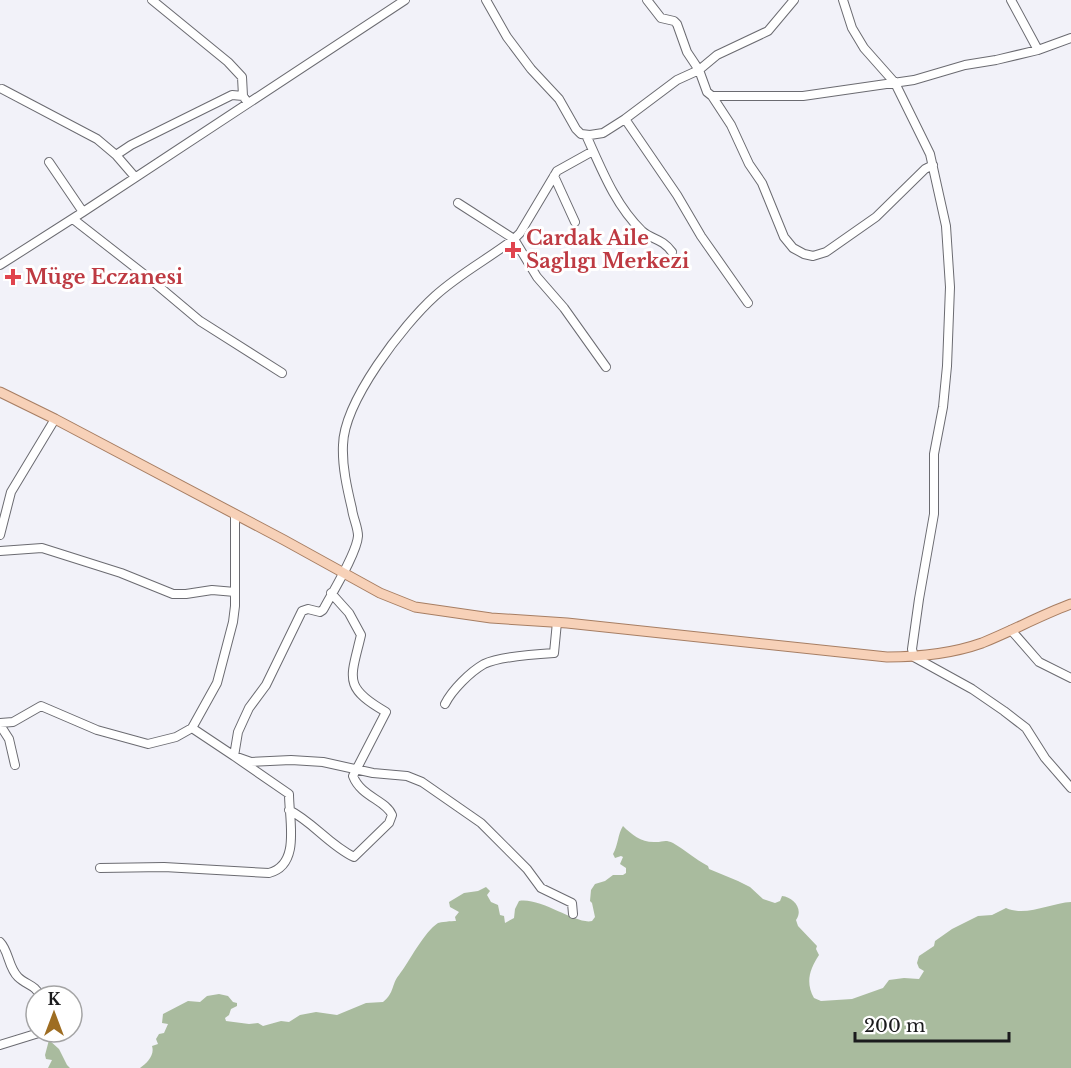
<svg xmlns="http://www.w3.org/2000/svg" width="1071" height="1068" viewBox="0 0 1071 1068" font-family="'Libre Baskerville',serif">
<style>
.forest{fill:#a9bb9e}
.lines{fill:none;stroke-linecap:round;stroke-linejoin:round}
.minor-casing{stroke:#6b6b71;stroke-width:10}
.major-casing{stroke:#a77e63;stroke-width:11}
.minor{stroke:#fff;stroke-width:8}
.major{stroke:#f7d1b8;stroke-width:9}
.health-dot{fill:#e0444e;stroke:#fff;stroke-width:2}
.labels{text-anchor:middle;stroke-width:6;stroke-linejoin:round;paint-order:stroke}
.health-label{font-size:20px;font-weight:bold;fill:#be3a42;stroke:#fff;text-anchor:start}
</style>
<rect width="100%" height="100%" fill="#f2f2f9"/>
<path class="forest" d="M623 826C632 835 642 843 656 842 663 842 665 839 673 843 685 850 695 859 708 866L709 869 738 881 750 887 763 899 775 903 780 901 782 896C793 897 804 909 796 920L798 926 817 946 816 949 819 955C810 969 805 982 814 998L821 1001 852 999 883 988 889 980 904 978 919 979 924 971 919 968 917 963 919 956 934 946 935 941 952 929 978 916 992 915 1006 908C1026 917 1051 903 1071 902V1068H140C147 1063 155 1055 152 1046L158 1044 156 1039 159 1034 164 1033 168 1024 162 1023 163 1014 188 1001 200 1002 207 996 219 994 228 996 233 1002 237 1003V1006L231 1009 229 1015 225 1018 226 1021 249 1024 258 1023 263 1026 281 1021 289 1022 300 1015 316 1012 337 1015 366 1003 383 1002C395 992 391 985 399 975 409 962 424 932 438 923 440 922 452 921 456 921L455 917 459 912 450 907 449 902 464 893 478 891 486 887 490 891 487 895 491 902 498 905 500 915 504 916 505 923 514 918 515 909 519 901C541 897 576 925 592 921L595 917 592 903 590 901 591 890 595 884 605 881 613 875H623L626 873V868L620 864 623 857 621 856 615 858 613 854C618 846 618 833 623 826Z
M49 1040 59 1049 67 1065 70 1068H48L52 1060 46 1059 45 1055Z"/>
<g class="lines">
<defs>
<path id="minor" d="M152 0 228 62 242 77 243 96
M486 0 507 37 531 69 559 99 576 129 581 134 590 135 603 133 625 119 677 80 699 70 717 55 768 31 794 0
M647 0 661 18 674 21 677 24 687 52 699 70 707 92 712 96H803L914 80 965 65 996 60 1038 50 1071 38
M843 0 852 28 864 48 895 83 930 154 946 226 950 287 947 366 943 407 934 454V514L919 599 912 649 914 657 972 689 1004 711 1026 728 1045 758 1071 788
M1011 0 1038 50
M2 89 97 139 116 155 131 145 232 95 243 96 248 103
M712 96 731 125 749 164 762 183 784 237 793 248 804 254 813 256 826 252 876 217 925 169 933 165
M625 119 677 195 701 236 748 303
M586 135C601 168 615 205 642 231 652 240 662 238 672 252
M116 155 135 177
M49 162 83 212
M554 176 575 222
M458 203 514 239 537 277 564 308 606 367
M73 219 150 279 200 321 282 373
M0 265 83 212 405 0
M0 535 11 492 55 419
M0 551 42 548 121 573 173 594H186L212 590 235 592
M1011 630 1039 662 1071 678
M445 704C452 690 470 672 484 664 499 657 537 654 554 653L557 622
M0 723 13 722 41 706 97 730 148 744 176 737 192 728 217 683 233 622 235 606V515
M0 725 9 739 15 765
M192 728 234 756 251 762 291 760 323 762 373 773 407 776 422 782 481 823 527 869 541 888 572 903 573 914
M289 810C313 822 329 845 354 857L389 823 392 815C386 800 361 797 353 776L386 712C342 687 351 678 361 635L349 613 331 593
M100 868 164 867 269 873C301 865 289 820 289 794L234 756 238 732 243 721 249 708 266 685 302 611 308 609 320 612 323 610C332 593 357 553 358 536 358 527 353 518 352 509 347 488 342 466 343 445 344 401 403 325 435 296 459 274 488 259 514 239L520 233 557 171 593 151
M0 942C9 951 8 967 18 977 26 985 36 985 40 996
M0 1045 42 1032"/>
<path id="major" d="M0 392 55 419 284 540 380 593 415 607 491 618 567 623 887 657C920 657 951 654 982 643 1012 631 1041 615 1071 604"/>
</defs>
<use href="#minor" class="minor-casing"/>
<use href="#major" class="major-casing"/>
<use href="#minor" class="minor"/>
<use href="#major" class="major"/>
</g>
<g class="health-dot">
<path d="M510 241h6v6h6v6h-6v6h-6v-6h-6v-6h6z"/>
<path d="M10 268h6v6h6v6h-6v6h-6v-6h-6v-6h6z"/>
</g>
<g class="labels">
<g class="health-label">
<text x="526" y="245">Cardak Aile<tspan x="526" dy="23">Saglıgı Merkezi</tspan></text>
<text x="25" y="284">Müge Eczanesi</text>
</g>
</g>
<g transform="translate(54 1014)"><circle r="28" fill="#ffffff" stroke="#a4a4a5" stroke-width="1.5"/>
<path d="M0-4.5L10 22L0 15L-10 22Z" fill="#9e6d22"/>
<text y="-9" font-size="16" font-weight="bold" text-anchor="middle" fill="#1b1b1d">K</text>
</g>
<path d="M855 1032v9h154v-9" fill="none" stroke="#1b1b1d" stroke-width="3"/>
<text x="864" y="1032" font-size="18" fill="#1b1b1d" stroke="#ffffff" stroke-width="4.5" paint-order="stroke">200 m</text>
</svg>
